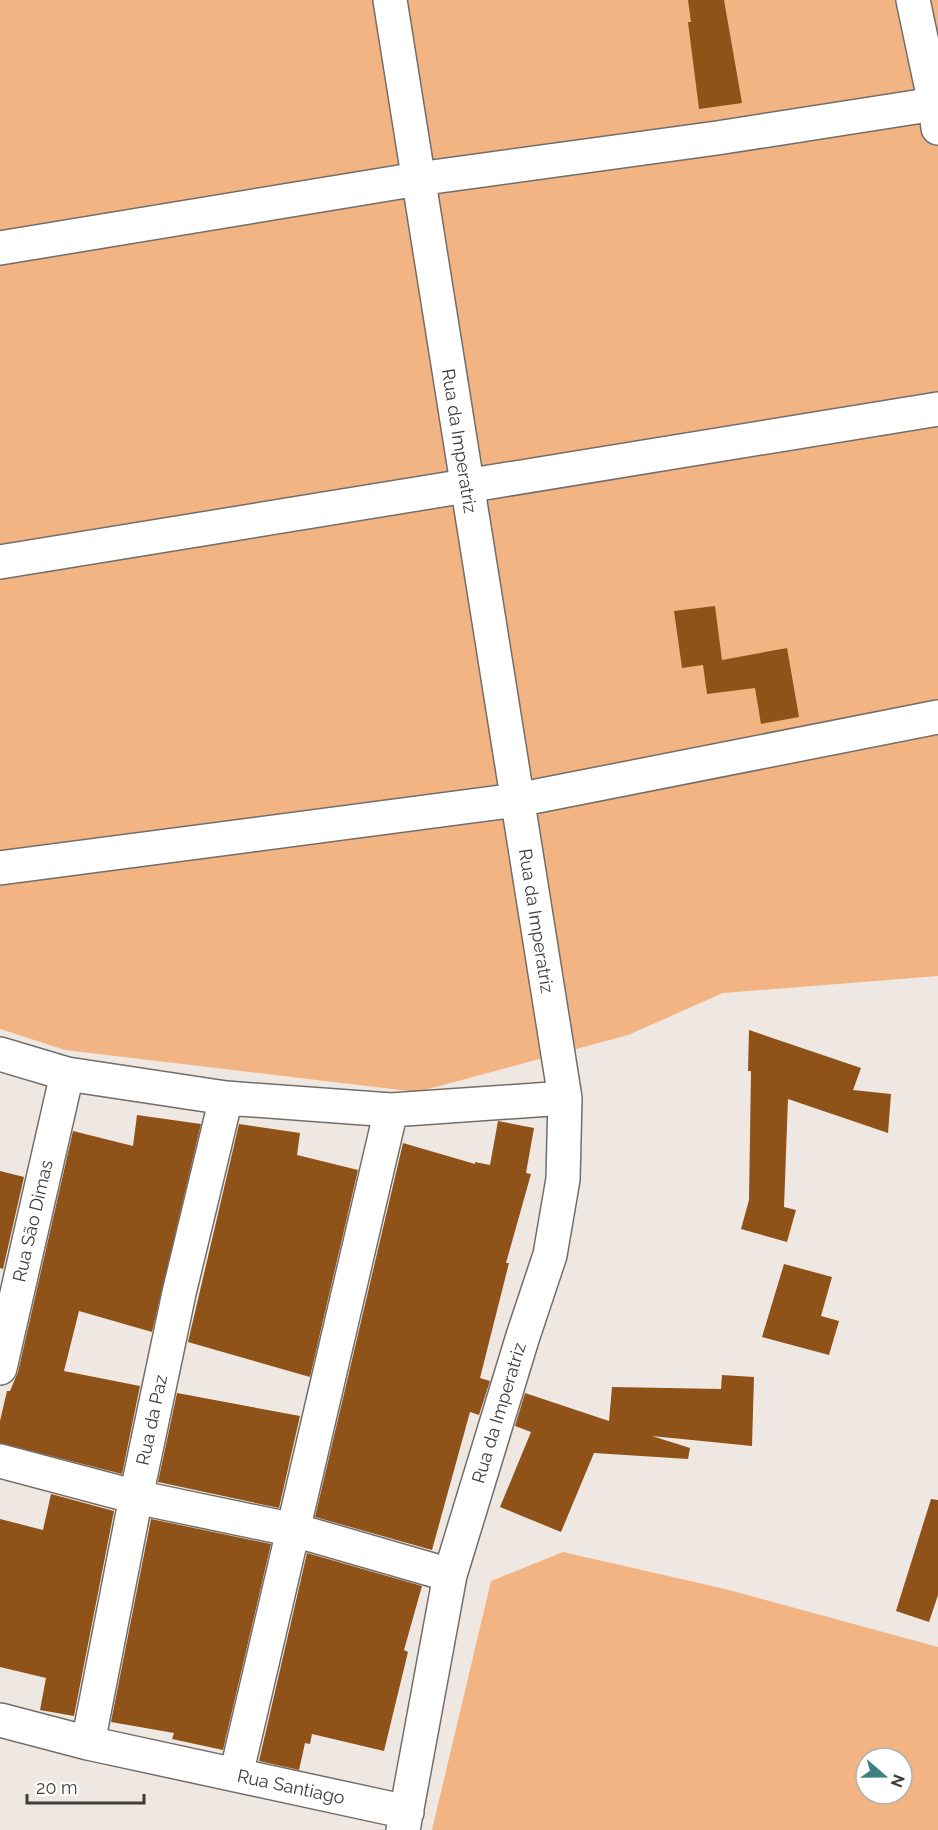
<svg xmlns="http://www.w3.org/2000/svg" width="938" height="1830" viewBox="0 0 938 1830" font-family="Raleway,sans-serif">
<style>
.green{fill:#f2b483;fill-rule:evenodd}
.building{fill:#8f5218}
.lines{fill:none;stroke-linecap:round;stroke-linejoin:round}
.minor-casing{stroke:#736d68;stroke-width:36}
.tertiary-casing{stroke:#736d68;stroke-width:36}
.minor{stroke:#fff;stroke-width:33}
.tertiary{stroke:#fff;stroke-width:33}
.labels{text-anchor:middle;stroke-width:6;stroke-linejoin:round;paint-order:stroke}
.street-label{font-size:18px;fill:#3f3c3a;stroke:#fff}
</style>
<rect width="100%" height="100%" fill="#efe8e2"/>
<path class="green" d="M0 0H938V976L723 993 628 1035 417 1092 65 1050 0 1029Z
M563 1552 725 1589 938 1647V1830H432L491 1581ZM866 1758H902V1794H866Z"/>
<path class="building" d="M688 0H724L742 103 699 109 688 22H691Z
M715 606 722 660 787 648 799 717 761 724 755 688 707 694 703 665 682 668 674 611Z
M749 1030 861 1068 853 1090 891 1094 888 1133 788 1099 784 1207 796 1210 787 1242 741 1229 749 1200 751 1071H748Z
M137 1115 201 1124 152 1332 79 1311 64 1371 140 1386 122 1474 0 1443V1421L7 1391H10L18 1372 73 1131 133 1146Z
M498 1121 534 1128 526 1173 531 1174 506 1263H509L480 1378 490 1381 479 1415 470 1412 432 1550 315 1517 403 1143 475 1164V1162L490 1165Z
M239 1124 300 1133 297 1155 358 1170 310 1377 188 1342Z
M0 1171 24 1177 3 1269 0 1268Z
M784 1264 832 1277 821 1316 839 1321 829 1355 762 1337Z
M722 1375 754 1377 752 1446 652 1436 690 1448 688 1459 594 1453 561 1532 500 1507 531 1432 515 1426 525 1393 609 1421 612 1387 721 1389Z
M177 1393 300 1416 279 1508 158 1482Z
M51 1494 114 1511 74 1716 40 1710 46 1678 0 1667V1519L43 1530Z
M931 1499 938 1500V1595L929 1622 896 1611Z
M151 1519 271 1544 223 1750 172 1739 174 1733 111 1722Z
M307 1553 422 1586 404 1650 408 1652 384 1751 312 1734 310 1744 305 1743 299 1770 259 1761Z"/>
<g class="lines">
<defs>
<path id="minor" d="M390 0 565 1098 563 1179 550 1255 523 1336 450 1575 403 1830
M0 248 418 179 717 138 935 104
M0 562 938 409
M0 868 517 800 938 717
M0 1054 67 1074 226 1098 391 1110 565 1098
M0 1368 67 1074
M0 1461 136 1497 294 1530 450 1575
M0 1720 88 1743 407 1812
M88 1743 136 1497 179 1293 226 1098
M236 1775 391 1110"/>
<path id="tertiary" d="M913 0 935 104 938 128"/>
</defs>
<use href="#minor" class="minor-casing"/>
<use href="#tertiary" class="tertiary-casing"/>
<use href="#minor" class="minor"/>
<use href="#tertiary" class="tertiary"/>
</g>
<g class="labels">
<g class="street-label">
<text transform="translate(459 441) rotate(81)" y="6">Rua da Imperatriz</text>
<text transform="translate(536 921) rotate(81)" y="6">Rua da Imperatriz</text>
<text transform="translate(33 1221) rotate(-77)" y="6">Rua São Dimas</text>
<text transform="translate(499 1413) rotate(-73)" y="6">Rua da Imperatriz</text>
<text transform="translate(152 1420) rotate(-78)" y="6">Rua da Paz</text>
<text transform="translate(291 1787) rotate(12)" y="6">Rua Santiago</text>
</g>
</g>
<g transform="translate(884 1776) rotate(110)"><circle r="28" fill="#ffffff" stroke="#b2b1b0" stroke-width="1.5"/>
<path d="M0-4.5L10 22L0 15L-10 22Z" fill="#3c8380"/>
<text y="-9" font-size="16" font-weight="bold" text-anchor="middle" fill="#3f3c3a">N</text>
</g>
<path d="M27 1794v9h117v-9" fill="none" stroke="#3f3c3a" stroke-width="3"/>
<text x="36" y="1794" font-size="18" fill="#3f3c3a" stroke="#ffffff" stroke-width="4.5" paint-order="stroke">20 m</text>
</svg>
